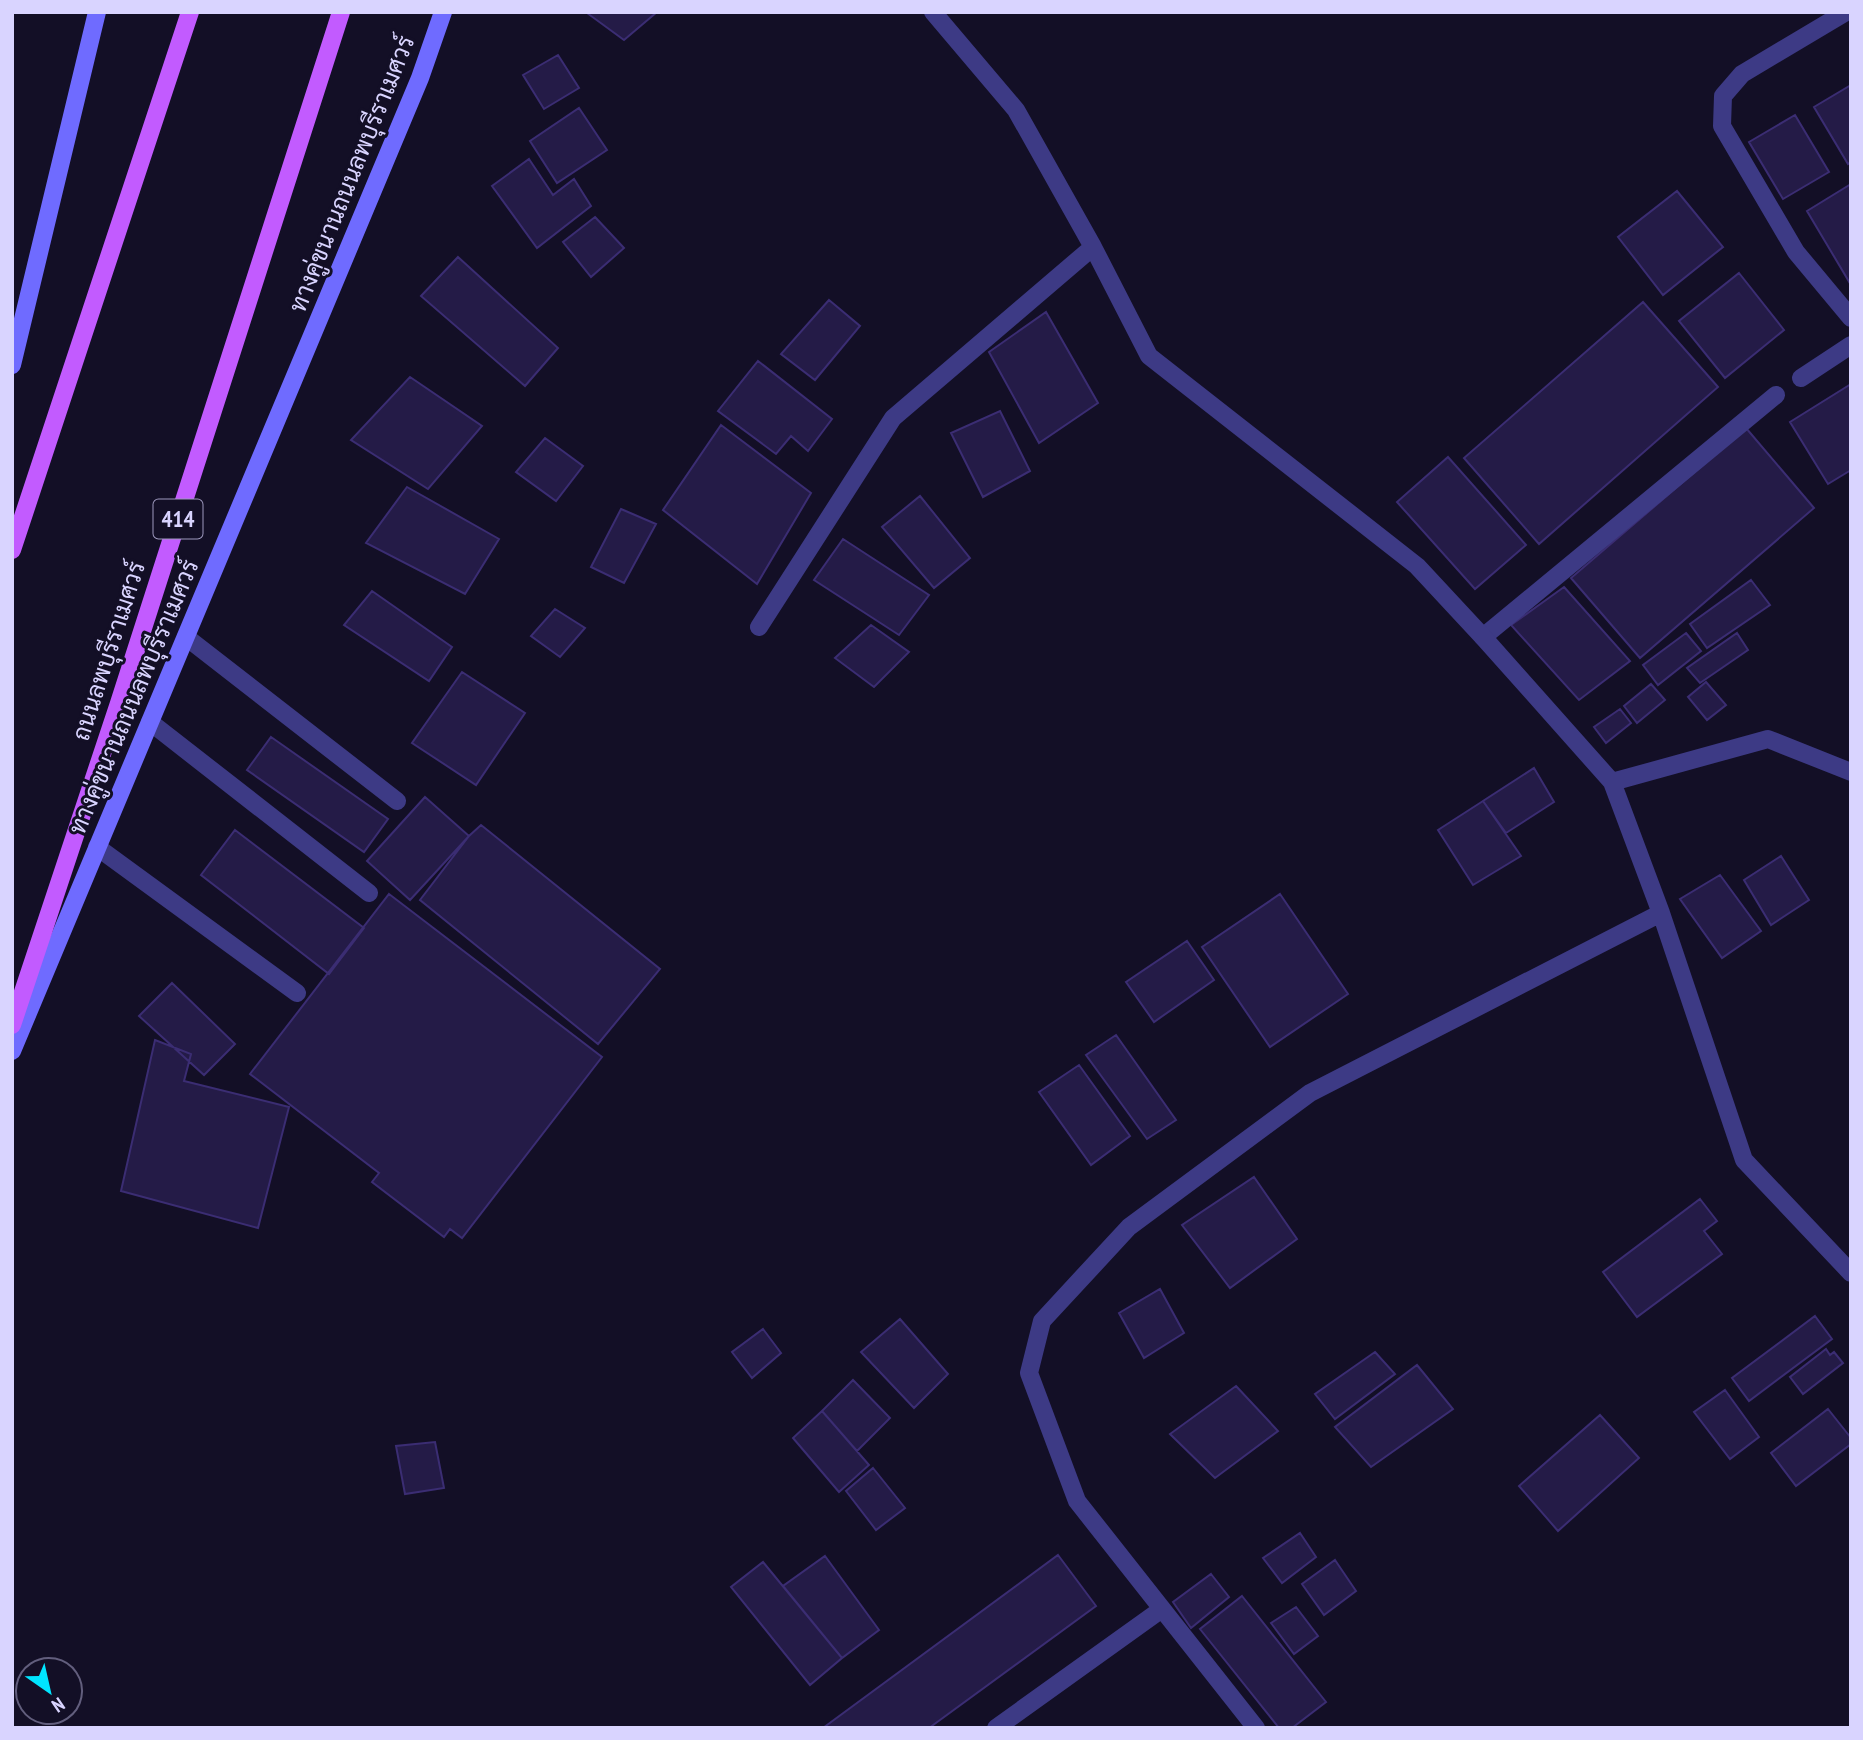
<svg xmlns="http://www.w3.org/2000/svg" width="1863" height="1740" viewBox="0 0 1863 1740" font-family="'PT Sans Narrow',Sarabun,sans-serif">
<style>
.building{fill:#241b47;stroke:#3b2d73;stroke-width:2}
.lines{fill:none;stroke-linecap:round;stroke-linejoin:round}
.service{stroke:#3d3a85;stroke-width:18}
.minor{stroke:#3d3a85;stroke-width:18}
.secondary{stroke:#6f6bff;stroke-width:18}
.primary{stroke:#c25bff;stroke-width:18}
.labels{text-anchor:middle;stroke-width:6;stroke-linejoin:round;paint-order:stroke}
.shield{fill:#130f26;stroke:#9e99be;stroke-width:2}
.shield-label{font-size:23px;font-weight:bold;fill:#d9d4ff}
.street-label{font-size:24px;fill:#d9d4ff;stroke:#130f26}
</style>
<rect width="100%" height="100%" fill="#130f26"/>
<path class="building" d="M588 12H657L624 40 587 13Z
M558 55 579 88 544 109 523 75Z
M1851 85V162L1848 164 1814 107Z
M579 108 607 150 557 183 530 141Z
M1795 115 1829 172 1783 199 1749 142Z
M529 159 553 195 574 179 591 206 537 248 492 186Z
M1851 184V285L1807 211Z
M1677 191 1723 247 1663 295 1618 237Z
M595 217 624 248 591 277 563 242Z
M458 257 558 348 525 386 421 296Z
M1739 273 1784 330 1725 378 1679 321Z
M829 300 860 326 815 380 781 354Z
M1643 302 1718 387 1539 544 1464 458Z
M1046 312 1098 403 1039 443 989 352Z
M758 361 832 419 808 451 791 436 776 454 718 411Z
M410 377 482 426 428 489 351 440Z
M1851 384V470L1828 484 1790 422Z
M1000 411 1030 471 983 497 951 433Z
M721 425 811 493 757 584 663 510Z
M1746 428 1814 508 1640 658 1571 578Z
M545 438 583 466 556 501 516 472Z
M1448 457 1526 545 1475 589 1397 502Z
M407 487 499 539 465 594 366 543Z
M920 496 970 558 934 588 882 527Z
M621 509 656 524 624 583 591 567Z
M843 539 929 595 899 635 814 580Z
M1751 580 1770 605 1707 648 1690 624Z
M1564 587 1630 661 1579 700 1511 625Z
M372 591 452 647 429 681 344 625Z
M555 609 585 628 560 657 531 636Z
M871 625 909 652 874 687 835 658Z
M1686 633 1701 651 1658 685 1643 665Z
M1737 633 1748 650 1700 683 1687 668Z
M462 672 525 713 476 785 412 743Z
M1706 682 1726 705 1707 720 1688 697Z
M1651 684 1665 700 1637 723 1624 706Z
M1620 709 1631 723 1606 743 1594 727Z
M271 737 388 819 364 852 247 770Z
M1534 768 1554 802 1506 833 1483 801Z
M425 797 469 836 410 900 367 861Z
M1483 801 1521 856 1473 885 1438 830Z
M481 825 660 969 598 1044 420 900 469 836Z
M235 830 364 928 329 974 201 875Z
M1781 856 1809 900 1771 925 1744 880Z
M1720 875 1761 931 1722 958 1680 899Z
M389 894 602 1057 462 1238 450 1229 444 1237 372 1182 379 1173 250 1074Z
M1280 894 1348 994 1270 1047 1202 947Z
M1187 941 1214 980 1154 1022 1126 982Z
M172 983 235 1044 204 1075 139 1016Z
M1116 1035 1176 1120 1147 1139 1086 1055Z
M155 1040 191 1054 184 1081 289 1107 258 1228 121 1191Z
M1079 1065 1130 1136 1091 1165 1039 1092Z
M1254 1177 1297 1239 1230 1288 1182 1225Z
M1700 1199 1717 1221 1704 1231 1722 1254 1637 1317 1603 1272Z
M1160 1289 1184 1333 1144 1358 1119 1313Z
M1815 1316 1832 1339 1749 1401 1732 1378Z
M900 1319 948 1374 914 1408 861 1352Z
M763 1329 781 1353 752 1378 732 1352Z
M1826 1349 1830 1355 1834 1352 1843 1363 1803 1394 1790 1377Z
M1375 1352 1395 1374 1335 1419 1315 1394Z
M1417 1365 1453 1409 1371 1467 1335 1427Z
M853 1380 890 1418 857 1451 822 1411Z
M1236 1386 1278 1431 1215 1478 1170 1434Z
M1725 1390 1759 1437 1730 1459 1694 1412Z
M1828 1409 1851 1438V1444L1796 1486 1771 1453Z
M822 1411 869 1465 839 1492 793 1438Z
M1600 1415 1639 1458 1558 1531 1519 1486Z
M435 1442 444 1488 405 1494 396 1446Z
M873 1468 905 1508 876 1530 846 1491Z
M1300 1533 1316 1557 1282 1583 1263 1558Z
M1058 1555 1096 1606 929 1728H823Z
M825 1556 879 1630 842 1658 783 1586Z
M1335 1560 1356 1591 1324 1615 1302 1584Z
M763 1562 842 1658 810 1685 731 1587Z
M1211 1574 1229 1597 1191 1628 1173 1602Z
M1242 1596 1326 1702 1292 1728H1279L1200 1629Z
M1296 1607 1318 1636 1294 1654 1271 1623Z"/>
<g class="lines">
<path class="service" d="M186 637 397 801
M1483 637 1776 395
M150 722 369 893
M97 847 297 993"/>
<path class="minor" d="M933 12 1016 110 1093 247 1149 356 1417 566 1483 637 1612 782 1661 913 1310 1093 1129 1227 1042 1321 1029 1373 1077 1501 1256 1728
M1846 12 1742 74 1723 96 1722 126 1796 252 1851 318
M1801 378 1851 345
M759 627 893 418 1093 247
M1612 782 1768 739 1851 772
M1661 913 1744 1160 1851 1273
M996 1728 1162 1609"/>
<path class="secondary" d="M12 365 97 12
M12 1051 420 78 443 12"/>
<path class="primary" d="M12 550 190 12
M12 1025 119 703 341 12"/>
</g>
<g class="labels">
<rect class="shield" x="153.5" y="499.5" width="49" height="39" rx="5"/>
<g class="shield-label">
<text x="178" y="527">414</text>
</g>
<g class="street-label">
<text transform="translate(352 174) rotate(-68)" y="8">ทางคู่ขนานถนนลพบุรีราเมศวร์</text>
<text transform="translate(109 651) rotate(-72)" y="8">ถนนลพบุรีราเมศวร์</text>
<text transform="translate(134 697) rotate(-67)" y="8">ทางคู่ขนานถนนลพบุรีราเมศวร์</text>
</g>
</g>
<rect width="1863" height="1740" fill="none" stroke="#d9d4ff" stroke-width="28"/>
<g transform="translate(49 1691) rotate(146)"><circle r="33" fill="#130f26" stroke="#625e7d" stroke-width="2"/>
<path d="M0-5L12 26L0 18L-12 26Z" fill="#00e5ff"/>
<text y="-10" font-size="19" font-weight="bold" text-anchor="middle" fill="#d9d4ff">N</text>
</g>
</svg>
